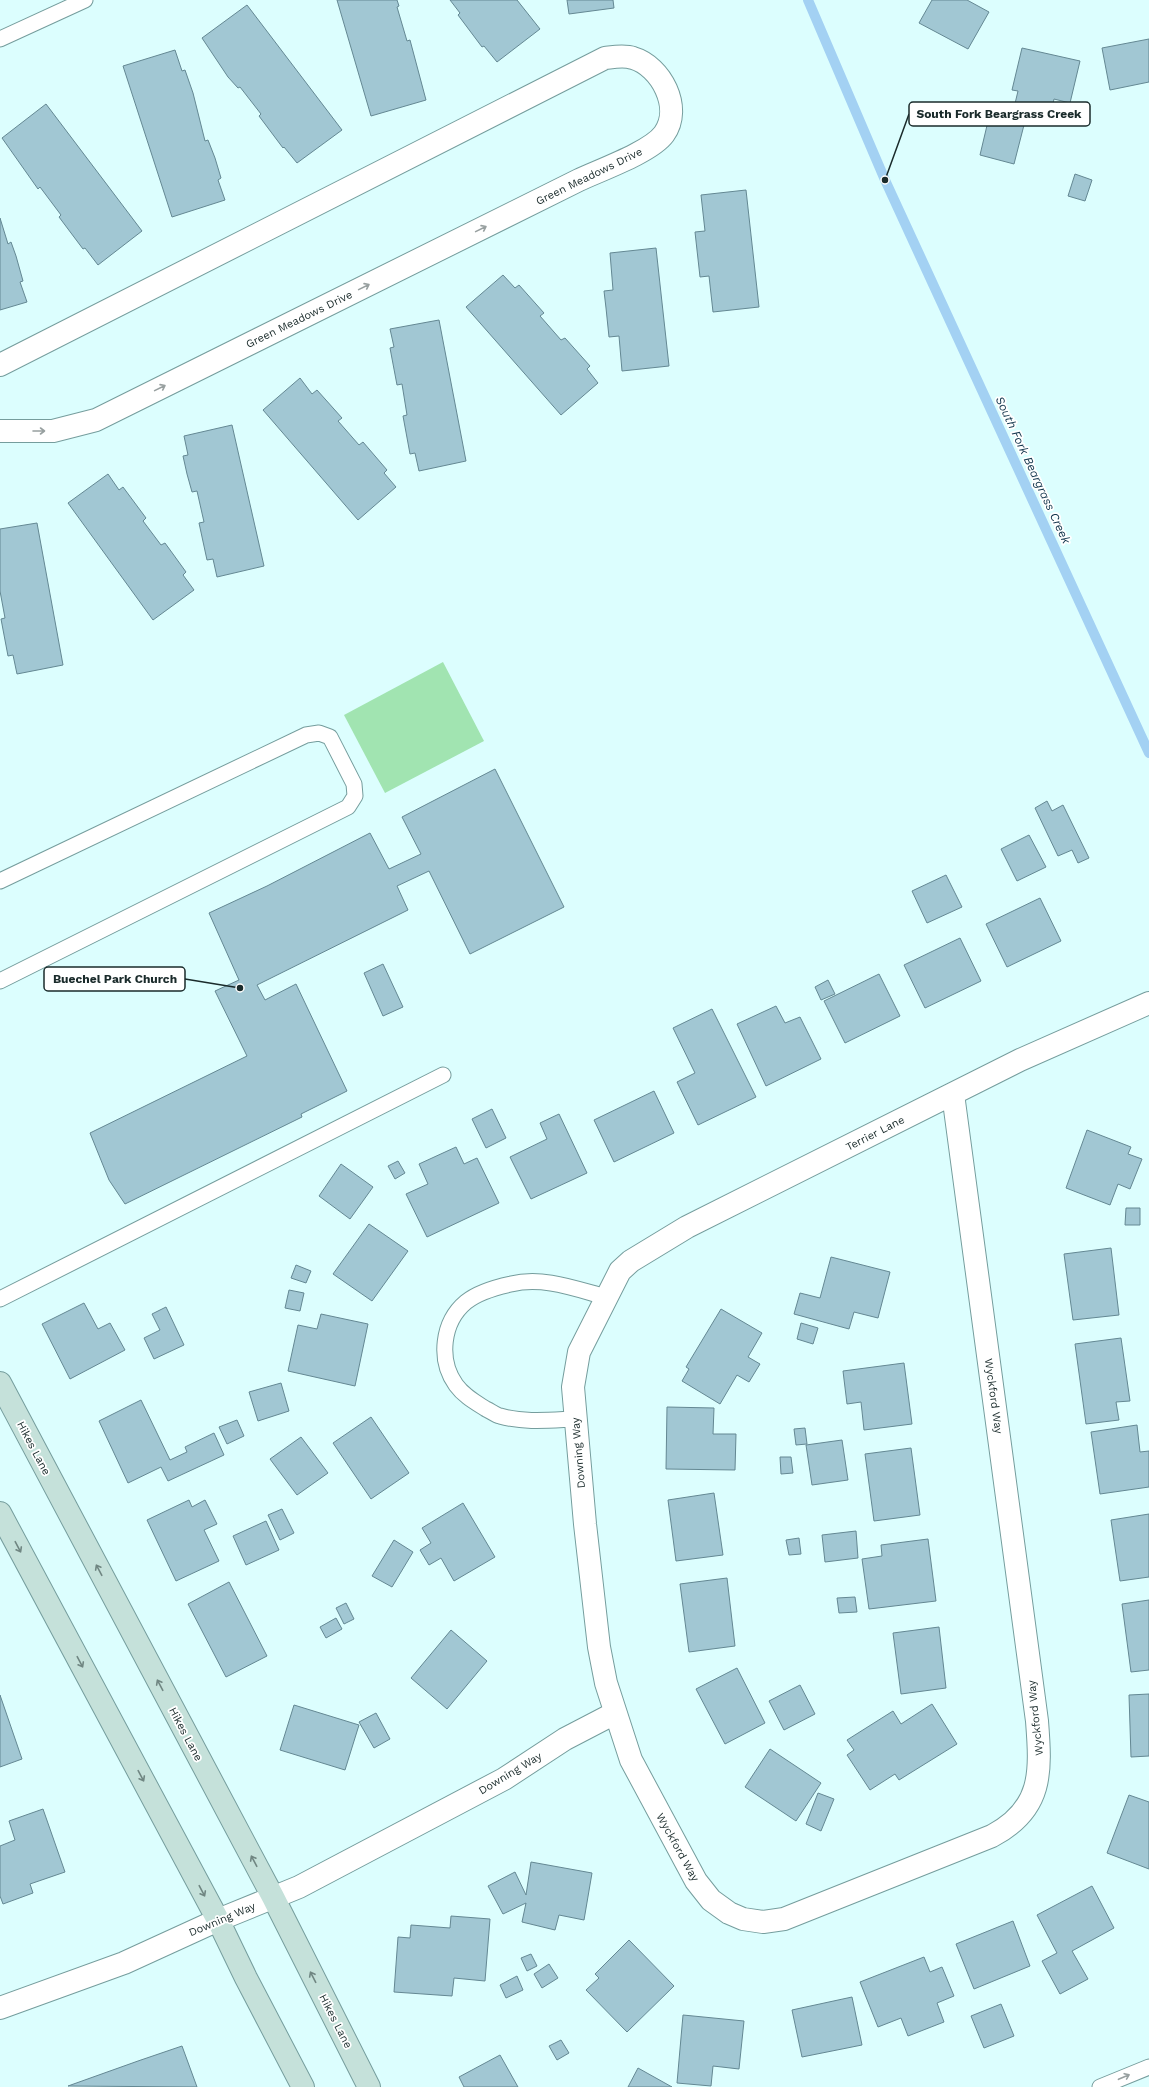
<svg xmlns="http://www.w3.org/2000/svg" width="1149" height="2087" viewBox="0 0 1149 2087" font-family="'Work Sans',sans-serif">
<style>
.green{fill:#a1e4b1}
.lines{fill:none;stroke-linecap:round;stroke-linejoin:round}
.stream{stroke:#a3d1f3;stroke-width:10}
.building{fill:#a1c7d3;stroke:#648893}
.lane-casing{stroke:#759d9d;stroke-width:17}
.street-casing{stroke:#759d9d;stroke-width:24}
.secondary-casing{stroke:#759d9d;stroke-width:24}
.lane{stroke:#fff;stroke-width:15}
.street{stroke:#fff;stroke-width:22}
.secondary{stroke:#c5e1da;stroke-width:22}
.oneway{stroke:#98a0a0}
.oneway2{stroke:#708682}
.labels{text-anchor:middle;stroke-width:3.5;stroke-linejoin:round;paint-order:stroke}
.street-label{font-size:11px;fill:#1a2b2b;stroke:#fff}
.water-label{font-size:12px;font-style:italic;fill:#13364d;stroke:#fff}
.leader{fill:none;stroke:#1a2b2b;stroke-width:1.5}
.callout-dot{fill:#1a2b2b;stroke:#fff;stroke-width:1.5}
.callout{fill:#fff;stroke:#1a2b2b;stroke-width:1.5}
.callout-label{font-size:12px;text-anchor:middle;font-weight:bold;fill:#1a2b2b}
</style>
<rect width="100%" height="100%" fill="#dcfefe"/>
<path class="green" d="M443 662 484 741 385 793 344 715Z"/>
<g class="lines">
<path class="stream" d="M808 0 885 180 1149 753"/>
</g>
<path class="building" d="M337 0H397L399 6 397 7 407 41 410 40 426 100 371 116Z
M450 0H517L540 29 497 62 484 46 482 47 458 15 460 13Z
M567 0H613L614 8 569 14Z
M932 0H967L989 12 968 49 919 23Z
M247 5 342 130 297 163 284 147 283 148 259 116 261 114 240 87 238 88 228 77 202 38Z
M1149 39V82L1110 90 1102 48Z
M1022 48 1080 61 1070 103 1054 99 1048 125 1012 116 1018 91 1012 90Z
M175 50 182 71 185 70 193 93 205 141 208 140 215 158 221 178 218 180 225 200 172 217 123 66Z
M46 104 142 231 98 265 85 248 83 249 59 217 61 215 40 187 38 189 2 138Z
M989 117 1024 125 1014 164 980 155Z
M1075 174 1092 180 1085 201 1068 196Z
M746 190 759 307 713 312 709 276 700 277 695 232 705 231 701 195Z
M0 218 8 244 11 242 16 256 23 281 20 282 27 302 0 310Z
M656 248 669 366 622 371 619 336 609 337 606 308 604 291 613 290 610 253Z
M503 275 515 288 519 285 544 313 540 316 561 340 565 338 590 366 587 369 598 383 561 415 466 307Z
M439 320 466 461 419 471 415 453 410 454 403 416 407 415 402 384 397 385 390 348 394 347 390 329Z
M300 378 312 394 317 390 342 418 338 421 359 445 363 442 387 470 384 473 396 487 358 520 263 410Z
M232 425 264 566 217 577 213 559 207 560 199 523 204 522 197 491 192 492 187 474 183 456 188 455 184 436Z
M108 474 119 490 123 487 146 518 143 521 161 545 165 543 173 554 186 572 183 575 194 590 153 620 68 503Z
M37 523 63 665 17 674 13 655 8 656 1 619 5 618 0 591V529Z
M495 769 564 907 470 954 429 871 397 886 408 910 257 985 265 1000 296 984 347 1091 301 1114 302 1117 125 1204 109 1180 90 1133 247 1056 215 991 239 980 209 913 267 886 370 833 389 869 421 854 402 817Z
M1047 801 1052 811 1063 805 1089 858 1078 863 1072 850 1058 856 1035 808Z
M1029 835 1046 867 1017 881 1001 849Z
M946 875 962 907 927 923 912 891Z
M1040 898 1061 941 1007 967 986 924Z
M960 938 981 981 925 1008 904 965Z
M383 964 403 1007 383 1016 364 973Z
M879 974 900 1016 845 1043 824 1001Z
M828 980 835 994 821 1000 815 987Z
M776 1006 785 1023 800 1017 821 1059 766 1086 737 1024Z
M712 1009 756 1097 698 1125 677 1082 695 1073 673 1028Z
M654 1091 674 1133 614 1162 594 1120Z
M492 1109 506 1138 486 1148 472 1119Z
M559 1114 587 1173 531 1199 510 1157 547 1139 540 1123Z
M1087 1130 1131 1147 1128 1154 1142 1159 1130 1189 1118 1184 1110 1205 1066 1188Z
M456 1147 464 1164 477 1158 499 1203 427 1237 406 1194 428 1184 419 1164Z
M398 1161 405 1173 395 1179 388 1166Z
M341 1164 373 1187 350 1219 319 1196Z
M1126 1208H1140V1225H1125Z
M369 1224 408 1251 372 1301 333 1274Z
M1111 1248 1119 1315 1073 1320 1064 1254Z
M831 1257 890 1272 878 1318 854 1312 849 1329 794 1314 800 1293 820 1298Z
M296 1265 311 1271 306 1283 291 1278Z
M289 1290 304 1293 300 1311 285 1308Z
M84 1303 98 1329 110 1323 125 1350 70 1379 42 1324Z
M166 1307 184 1345 154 1359 144 1338 160 1330 152 1314Z
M721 1309 762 1333 748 1357 760 1364 749 1382 737 1375 720 1404 682 1381 689 1369 686 1367Z
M321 1314 368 1324 355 1386 288 1371 298 1325 317 1329Z
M801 1323 818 1328 813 1344 797 1339Z
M1121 1338 1130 1401 1116 1402 1119 1420 1086 1424 1075 1344Z
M904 1363 912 1424 864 1430 861 1402 847 1404 843 1371Z
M281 1383 289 1411 258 1421 249 1392Z
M141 1400 170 1460 187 1452 185 1447 214 1433 224 1455 168 1481 161 1467 128 1483 99 1421Z
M667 1407 714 1408 713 1434H736L735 1470 666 1469Z
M371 1417 409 1473 371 1499 333 1443Z
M237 1420 244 1436 227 1444 219 1427Z
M1137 1425 1140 1452 1149 1451V1487L1100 1494 1091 1432Z
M805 1428 807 1444 796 1445 794 1429Z
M301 1437 328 1473 297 1495 270 1459Z
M842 1440 848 1480 812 1485 806 1445Z
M911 1448 920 1515 874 1521 865 1454Z
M780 1457H791L793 1473 781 1474Z
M714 1493 723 1555 676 1561 668 1500Z
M189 1500 192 1507 205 1500 217 1524 204 1530 219 1561 176 1581 147 1520Z
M463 1503 495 1557 454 1581 441 1558 429 1565 420 1550 431 1543 422 1528Z
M282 1509 294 1533 280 1540 268 1515Z
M1149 1514V1577L1120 1581 1111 1520Z
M266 1521 279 1550 246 1565 233 1536Z
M856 1531 858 1558 825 1562 822 1535Z
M799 1538 801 1554 789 1555 786 1540Z
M928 1539 936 1601 869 1609 862 1559 882 1556 881 1545Z
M394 1540 413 1552 392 1587 372 1576Z
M727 1578 735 1646 689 1652 680 1584Z
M229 1582 267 1656 226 1677 188 1604Z
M855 1597 857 1612 839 1613 837 1598Z
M1149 1600V1670L1131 1672 1122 1604Z
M346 1603 354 1619 344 1624 336 1608Z
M336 1618 342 1629 326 1638 320 1627Z
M939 1627 946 1688 901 1694 893 1633Z
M451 1630 487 1661 447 1709 411 1678Z
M737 1668 765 1723 725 1744 696 1689Z
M800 1685 815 1714 784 1730 769 1701Z
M1149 1694V1756L1131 1757 1129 1695Z
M0 1695 22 1759 0 1767Z
M932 1704 957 1744 899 1780 895 1774 870 1790 847 1755 854 1750 847 1740 893 1711 901 1724Z
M294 1705 359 1725 345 1770 280 1750Z
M376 1713 390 1739 374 1748 359 1722Z
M770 1749 821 1783 796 1821 745 1787Z
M818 1793 834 1799 821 1831 806 1824Z
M1129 1795 1149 1802V1869L1107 1853Z
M43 1809 65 1872 30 1884 33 1893 3 1904 0 1896V1846L15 1840 9 1821Z
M531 1862 592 1873 584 1920 559 1915 555 1930 522 1922 526 1903 503 1914 488 1886 515 1872 526 1895Z
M1092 1886 1114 1928 1072 1951 1088 1979 1060 1994 1042 1961 1057 1953 1037 1915Z
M451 1916 490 1919 485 1981 454 1978 452 1996 394 1992 398 1937 410 1938 411 1925 450 1928Z
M1013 1921 1030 1966 974 1989 956 1944Z
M629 1940 674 1986 627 2032 586 1990 599 1978 595 1974Z
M531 1954 537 1966 527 1971 521 1958Z
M924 1957 930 1972 942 1967 954 1996 937 2003 944 2022 908 2036 901 2018 878 2027 860 1982Z
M549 1964 558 1978 542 1988 534 1974Z
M517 1976 523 1990 506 1998 500 1985Z
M852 1997 862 2045 802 2057 792 2010Z
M1001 2004 1014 2036 984 2048 971 2016Z
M683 2015 744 2021 739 2069 713 2066 711 2086 677 2083Z
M561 2040 569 2053 557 2060 549 2046Z
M182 2046 197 2087 68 2086 138 2061Z
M500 2055 518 2087H464L459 2077Z
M638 2068 672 2087H628Z"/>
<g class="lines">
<defs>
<path id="lane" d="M0 39 85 0
M0 881 306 735 319 733 330 737 354 784 355 796 348 807 0 981
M0 1299 443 1075
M575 1419C551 1420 524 1423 500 1416 495 1415 491 1411 486 1409 475 1402 464 1396 456 1385 438 1360 442 1322 466 1302 477 1293 497 1287 511 1284 543 1276 576 1289 606 1297
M1100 2087 1149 2067"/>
<path id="street" d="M0 365 605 58C614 57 624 55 633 58 661 66 683 108 664 134 651 152 600 170 579 180L96 420 53 431H0
M953 1094 1037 1721C1041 1772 1043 1809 992 1836L784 1919 763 1922 743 1919 729 1913 711 1900 696 1881 631 1760 606 1683 599 1647 585 1524 573 1387 579 1352 620 1271 631 1261 687 1227 1020 1060 1149 1003
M0 2008 124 1963 218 1920 299 1887 504 1779 565 1739 615 1713"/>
<path id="secondary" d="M0 1383 273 1897 369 2087
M0 1513 218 1920 246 1978 303 2087"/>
</defs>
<use href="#lane" class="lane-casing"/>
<use href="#street" class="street-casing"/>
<use href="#secondary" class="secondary-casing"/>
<use href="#lane" class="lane"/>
<use href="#street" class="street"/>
<use href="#secondary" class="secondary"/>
</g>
<defs><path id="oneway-shaft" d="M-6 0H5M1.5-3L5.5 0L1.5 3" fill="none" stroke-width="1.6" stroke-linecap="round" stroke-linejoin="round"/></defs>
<g class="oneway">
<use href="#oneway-shaft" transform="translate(481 229) rotate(-26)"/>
<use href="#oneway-shaft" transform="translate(364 287) rotate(-26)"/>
<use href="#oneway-shaft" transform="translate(160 388) rotate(-26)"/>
<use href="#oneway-shaft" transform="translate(39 431)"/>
<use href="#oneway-shaft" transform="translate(1124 2077) rotate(-23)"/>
</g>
<g class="oneway2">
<use href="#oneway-shaft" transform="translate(18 1547) rotate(62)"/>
<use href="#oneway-shaft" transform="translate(99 1570) rotate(-118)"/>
<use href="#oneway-shaft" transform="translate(80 1662) rotate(62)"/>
<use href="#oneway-shaft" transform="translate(160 1685) rotate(-118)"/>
<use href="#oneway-shaft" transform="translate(141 1776) rotate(62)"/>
<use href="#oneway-shaft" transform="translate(254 1861) rotate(-118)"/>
<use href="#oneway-shaft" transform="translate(202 1891) rotate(62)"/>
<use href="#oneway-shaft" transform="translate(313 1977) rotate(-117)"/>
</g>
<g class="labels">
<g class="street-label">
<text transform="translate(589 176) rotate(-26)" y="4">Green Meadows Drive</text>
<text transform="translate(299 319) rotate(-26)" y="4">Green Meadows Drive</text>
<text transform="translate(875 1133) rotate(-27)" y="4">Terrier Lane</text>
<text transform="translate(994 1396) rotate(82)" y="4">Wyckford Way</text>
<text transform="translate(34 1448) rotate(62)" y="4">Hikes Lane</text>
<text transform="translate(578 1453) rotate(-95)" y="4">Downing Way</text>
<text transform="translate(1035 1718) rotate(-96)" y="4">Wyckford Way</text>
<text transform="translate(186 1734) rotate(62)" y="4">Hikes Lane</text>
<text transform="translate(510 1773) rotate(-31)" y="4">Downing Way</text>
<text transform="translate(678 1847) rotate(61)" y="4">Wyckford Way</text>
<text transform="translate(222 1919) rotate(-23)" y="4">Downing Way</text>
<text transform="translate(336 2021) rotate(63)" y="4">Hikes Lane</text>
</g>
<g class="water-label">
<text transform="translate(1033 470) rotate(65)" y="4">South Fork Beargrass Creek</text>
</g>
</g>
<path class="leader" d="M885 180L909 114M240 988L185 979"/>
<g class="callout-dot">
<circle cx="885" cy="180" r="4"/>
<circle cx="240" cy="988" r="4"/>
</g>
<g class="callout">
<rect x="909" y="102" width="181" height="24" rx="4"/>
<rect x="44" y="967" width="141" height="24" rx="4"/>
</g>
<g class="callout-label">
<text x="999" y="118">South Fork Beargrass Creek</text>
<text x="115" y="983">Buechel Park Church</text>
</g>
</svg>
